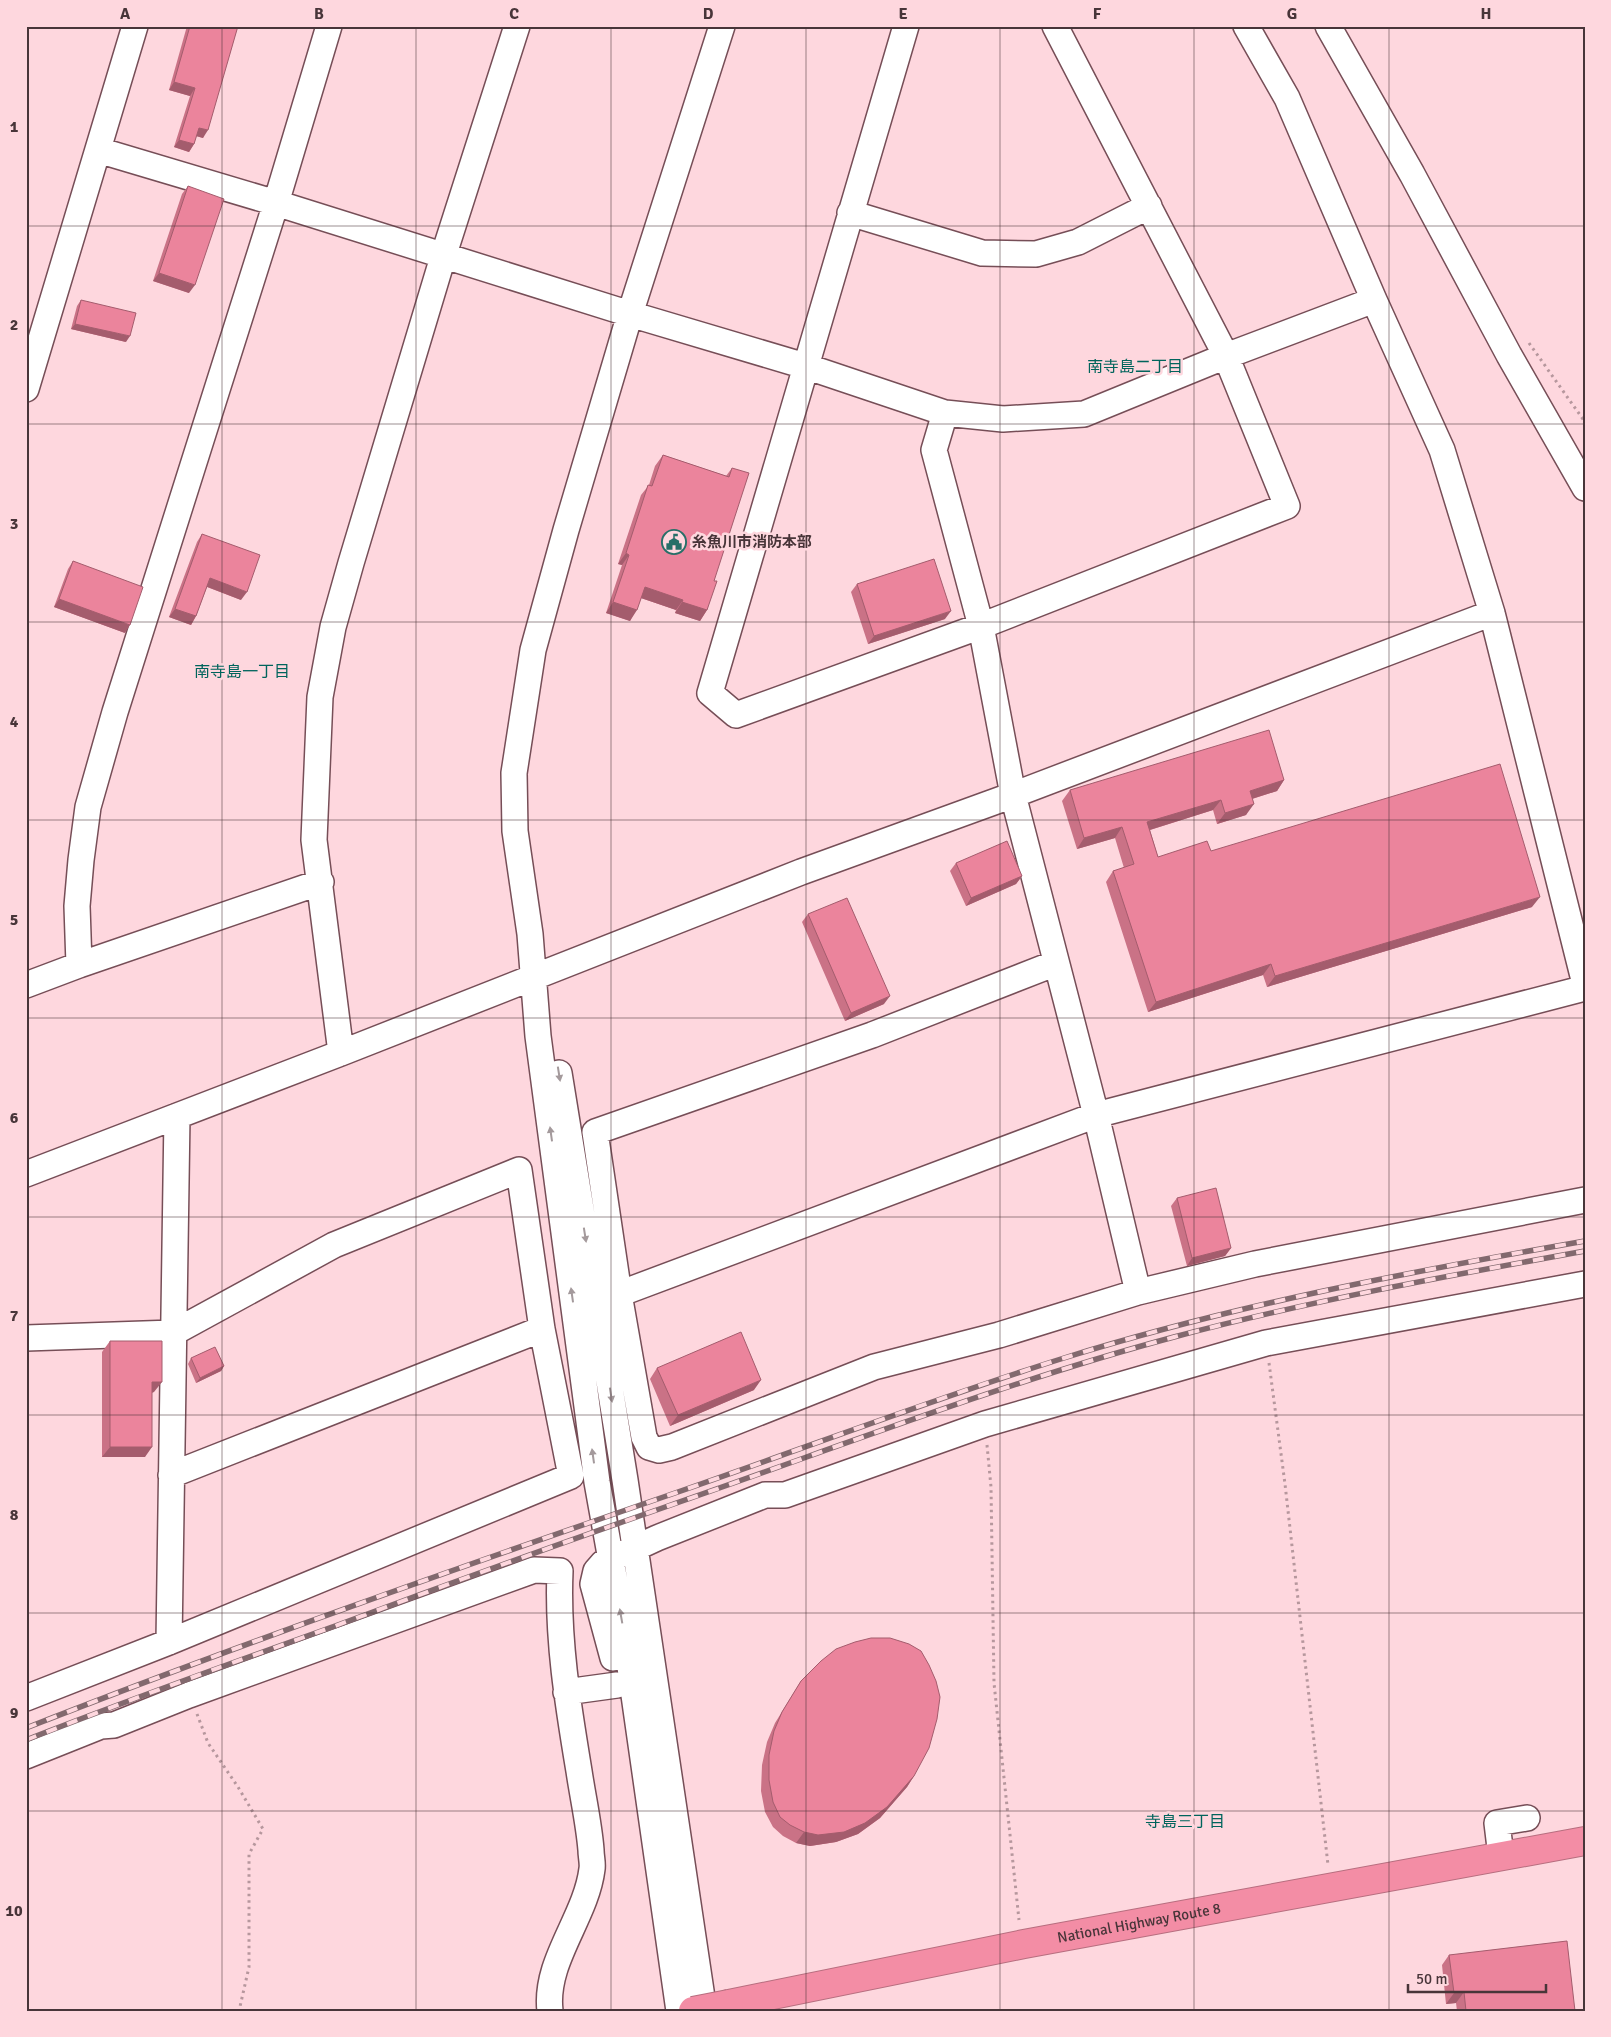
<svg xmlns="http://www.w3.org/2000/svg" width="1611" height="2037" viewBox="0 0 1611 2037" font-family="Signika,'Noto Sans JP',sans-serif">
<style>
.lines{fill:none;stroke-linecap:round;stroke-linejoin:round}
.minor-casing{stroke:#764e57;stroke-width:28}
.highway-casing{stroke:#b76e7f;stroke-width:30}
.path{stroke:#b6979d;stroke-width:3;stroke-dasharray:2.5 4;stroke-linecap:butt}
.minor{stroke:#fff;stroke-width:25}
.highway{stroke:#f38da5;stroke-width:28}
.rail-casing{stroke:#82696e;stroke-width:5.5}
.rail{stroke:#fed7de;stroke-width:4;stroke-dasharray:11;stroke-linecap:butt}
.highway-bridge-casing{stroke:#b76e7f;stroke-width:30;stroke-linecap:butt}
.highway-bridge{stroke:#f38da5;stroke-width:28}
.wall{fill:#ca7286}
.shaded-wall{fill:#a45c6d}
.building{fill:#eb849c;stroke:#a45c6d}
.oneway{fill:#a49a9c}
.grid{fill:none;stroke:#483539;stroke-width:1;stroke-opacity:0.55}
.labels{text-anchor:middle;stroke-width:5;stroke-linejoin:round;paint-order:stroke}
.poi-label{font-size:15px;font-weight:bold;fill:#483539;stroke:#fed7de;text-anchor:start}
.street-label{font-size:15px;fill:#483539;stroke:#fed7de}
.neighbourhood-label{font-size:16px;fill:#00645c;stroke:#fed7de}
.neatline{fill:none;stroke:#483539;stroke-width:2}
.grid-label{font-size:16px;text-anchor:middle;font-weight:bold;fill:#483539}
</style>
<rect width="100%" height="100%" fill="#fed7de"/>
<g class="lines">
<defs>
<path id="minor" d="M906 26 710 693 736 715 981 626 1287 506 1226 356 1055 26
M1246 26 1287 98 1374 300 1442 450 1492 613 1585 984
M1328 26 1412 174 1509 355 1585 488
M98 150 276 203 630 314 805 366 945 413 1003 419 1084 414 1226 356 1374 300
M850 213 982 253 1036 254 1078 242 1149 206
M26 389 135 26
M945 413 934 450 981 626 1013 795 1096 1115 1138 1292
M1056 963 872 1035 595 1132 619 1294 644 1437 649 1447 659 1450 672 1447 874 1367 999 1335 1138 1292 1255 1264 1585 1200
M79 965 77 906 81 860 88 807 115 712 276 203 329 26
M26 985 79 965 321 882
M341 1053 314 840 320 697 333 627 351 563 443 257 517 26
M559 1073 625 1480 704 2011
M26 1174 341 1053 801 872 1013 795 1492 613
M619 1294 1096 1115 1585 988
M26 1338 173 1333 334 1245 519 1170 542 1329 571 1476 169 1642 26 1698
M171 1475 542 1329
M169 1642 177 1116
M613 1658 593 1584 596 1571 603 1563 657 1538 765 1495H785L985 1424 1266 1343 1585 1284
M566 1692 617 1685
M26 1756 101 1726 114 1725 189 1695 534 1570 560 1571C557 1638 568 1705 579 1771 583 1798 589 1824 591 1850 591 1857 593 1863 592 1869 586 1918 544 1961 550 2011
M1501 1856 1497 1823 1527 1818
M679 2011 629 1660 597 1482 538 1036 530 934 515 831 514 773 533 650 566 530 630 314 722 26"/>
<g id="highway">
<path id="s1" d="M729 2004 1024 1944 1585 1841"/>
</g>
</defs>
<use href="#minor" class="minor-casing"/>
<use href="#highway" class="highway-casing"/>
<path class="path" d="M1529 343 1585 422
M1269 1363 1285 1484 1328 1865
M987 1445 991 1487 994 1683 1019 1920
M197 1714 208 1743 238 1787 263 1829 249 1854V1967L239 2011"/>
<use href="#minor" class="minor"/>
<use href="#highway" class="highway"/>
<defs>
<path id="rail" d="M26 1728C240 1644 458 1568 675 1493 805 1448 933 1399 1064 1358 1234 1305 1409 1272 1585 1241
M26 1740C128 1700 232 1663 335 1626 445 1585 556 1545 668 1506 836 1448 1002 1383 1174 1337 1309 1301 1447 1276 1585 1251"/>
</defs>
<use href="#rail" class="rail-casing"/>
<use href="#rail" class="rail"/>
<defs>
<path id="highway-bridge" d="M693 2011 729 2004"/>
</defs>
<use href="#highway-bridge" class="highway-bridge-casing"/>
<use href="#highway-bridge" class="highway-bridge"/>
</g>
<path class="wall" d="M187 26H238L203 138 196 136 194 144 189 152 174 147 190 96 169 90Z
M188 186 189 293 153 281 182 194Z
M81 300 126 342 71 329 77 306Z
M663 455 726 476 732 468 714 581 707 610 700 621 675 613 676 610 641 598 630 621 606 613 622 565 618 564 641 495 649 485 655 466Z
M202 534 241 600 207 587 196 616 191 625 169 617 197 542Z
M73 561 125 633 54 607 68 569Z
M857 584 945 619 868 644 851 592Z
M1284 780 1277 791 1252 799 1246 815 1217 824 1213 810 1150 830 1158 857 1211 851 1532 907 1267 987 1263 975 1148 1012 1106 882 1113 871 1124 868 1115 838 1077 849 1062 801 1070 790Z
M956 863 1022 876 1016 884 966 906 950 871Z
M808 914 884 1004 845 1021 802 922Z
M1177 1198 1231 1248 1225 1256 1187 1266 1171 1206Z
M110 1341 154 1392 152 1393 145 1457H102V1352Z
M191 1358 224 1366 221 1371 196 1383 188 1364Z
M657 1368 754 1390 670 1426 650 1379Z
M801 1681 914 1776 907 1787 880 1818 858 1834 836 1842 810 1846 796 1843 783 1836 773 1827 765 1812 761 1791 762 1765 767 1742 775 1723Z
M1449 1955 1575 2011H1457L1456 2003 1446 2004 1442 1965Z"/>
<path class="shaded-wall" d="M174 82 195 88 190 96 169 90Z
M199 128 208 130 203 138 193 135Z
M179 140 194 144 189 152 174 147Z
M159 273 195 285 189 293 153 281Z
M75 324 130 336 126 342 71 329Z
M626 553 629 555 622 565 618 564Z
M210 578 247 592 241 600 205 586Z
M645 587 683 600 676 610 638 597Z
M59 599 130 625 125 633 54 607Z
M613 602 637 610 630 621 606 613Z
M682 602 707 610 700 621 675 613Z
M175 609 196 616 191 625 169 617Z
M951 611 945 619 868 644 874 636Z
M1284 780 1277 791 1242 802 1250 791Z
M1221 800 1213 810 1140 833 1147 822Z
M1254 804 1246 815 1217 824 1225 813Z
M1122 827 1115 838 1077 849 1084 838Z
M1022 876 1016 884 966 906 971 898Z
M1540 897 1532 907 1267 987 1275 976Z
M1271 964 1263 975 1148 1012 1156 1002Z
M890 996 884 1004 845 1021 851 1013Z
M1231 1248 1225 1256 1187 1266 1192 1258Z
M224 1366 221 1371 196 1383 200 1378Z
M761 1380 754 1390 670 1426 678 1415Z
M152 1382H162L154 1392 145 1393Z
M110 1447H152L145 1457H102Z
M914 1776 907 1787 880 1818 858 1834 836 1842 810 1846 796 1843 804 1832Z
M1464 1992 1456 2003 1446 2004 1454 1993Z"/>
<path class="building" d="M190 26H238L208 130 199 128 194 144 179 140 195 88 174 82Z
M188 186 224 199 195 285 159 273Z
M81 300 136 313 130 336 75 324Z
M663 455 729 477 732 468 749 473 714 581H717L707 610 682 602 683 600 645 587 637 610 613 602 629 555 626 553 648 485 652 486Z
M202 534 260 555 247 592 210 578 196 616 175 609Z
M934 559 951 611 874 636 857 584Z
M73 561 143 587 130 625 59 599Z
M1269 730 1284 780 1250 791 1254 804 1225 813 1221 800 1147 822 1158 857 1207 841 1211 851 1500 764 1540 897 1275 976 1271 964 1156 1002 1113 871 1134 864 1122 827 1084 838 1070 790Z
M1007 841 1022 876 971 898 956 863Z
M847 898 890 996 851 1013 808 914Z
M1216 1188 1231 1248 1192 1258 1177 1198Z
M741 1332 761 1380 678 1415 657 1368Z
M110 1341H162V1382H152V1447H110Z
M215 1347 224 1366 200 1378 191 1358Z
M871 1638H890L909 1644 921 1651 929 1665 936 1681 940 1697 937 1719 929 1748 914 1776 887 1807 865 1823 844 1832 818 1835 804 1832 790 1825 780 1817 773 1802 769 1780V1755L774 1731 782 1712 801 1681 821 1661 836 1649 855 1642Z
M1567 1941 1575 2011H1466L1464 1992 1454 1993 1449 1955Z"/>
<defs><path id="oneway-solid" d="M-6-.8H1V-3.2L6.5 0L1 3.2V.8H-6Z" transform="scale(1.25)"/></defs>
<g class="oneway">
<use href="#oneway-solid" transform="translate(559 1074) rotate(81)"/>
<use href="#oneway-solid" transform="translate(551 1134) rotate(-98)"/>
<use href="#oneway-solid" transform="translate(585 1235) rotate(81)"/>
<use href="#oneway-solid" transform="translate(572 1295) rotate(-98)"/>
<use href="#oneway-solid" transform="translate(611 1395) rotate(81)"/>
<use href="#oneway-solid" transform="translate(593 1456) rotate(-98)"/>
<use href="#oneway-solid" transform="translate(621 1616) rotate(-100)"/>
</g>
<path class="grid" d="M222 26V2011M416 26V2011M611 26V2011M806 26V2011M1000 26V2011M1194 26V2011M1389 26V2011M26 226H1585M26 424H1585M26 622H1585M26 820H1585M26 1018H1585M26 1217H1585M26 1415H1585M26 1613H1585M26 1811H1585"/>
<defs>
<symbol id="civic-ring" viewBox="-11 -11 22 22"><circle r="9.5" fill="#fed7de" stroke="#276f68" stroke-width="1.5"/><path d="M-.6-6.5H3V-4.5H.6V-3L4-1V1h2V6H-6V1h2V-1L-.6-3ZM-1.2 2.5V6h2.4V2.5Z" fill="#276f68"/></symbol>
</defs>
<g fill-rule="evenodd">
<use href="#civic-ring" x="660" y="528" width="28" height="28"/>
</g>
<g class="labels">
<g class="poi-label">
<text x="692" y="547">糸魚川市消防本部</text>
</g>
<g class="street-label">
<text dy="5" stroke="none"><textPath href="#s1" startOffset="418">National Highway Route 8</textPath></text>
</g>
<g class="neighbourhood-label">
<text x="1135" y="372">南寺島二丁目</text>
<text x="242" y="677">南寺島一丁目</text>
<text x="1185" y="1827">寺島三丁目</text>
</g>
</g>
<rect width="1611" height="2037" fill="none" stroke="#fed7de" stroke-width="55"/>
<path d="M1408 1984v8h138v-8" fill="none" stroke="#483539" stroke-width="2.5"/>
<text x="1416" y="1984" font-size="15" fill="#483539" stroke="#fed7de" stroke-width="4" paint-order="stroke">50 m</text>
<rect x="28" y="28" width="1556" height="1982" class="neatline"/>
<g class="grid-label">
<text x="125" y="19">A</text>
<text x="319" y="19">B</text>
<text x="514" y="19">C</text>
<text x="708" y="19">D</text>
<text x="903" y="19">E</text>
<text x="1097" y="19">F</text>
<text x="1292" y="19">G</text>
<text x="1486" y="19">H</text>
<text x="14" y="132">1</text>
<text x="14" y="330">2</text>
<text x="14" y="529">3</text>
<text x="14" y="727">4</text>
<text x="14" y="925">5</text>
<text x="14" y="1123">6</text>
<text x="14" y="1321">7</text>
<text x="14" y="1520">8</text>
<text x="14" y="1718">9</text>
<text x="14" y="1916">10</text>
</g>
</svg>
